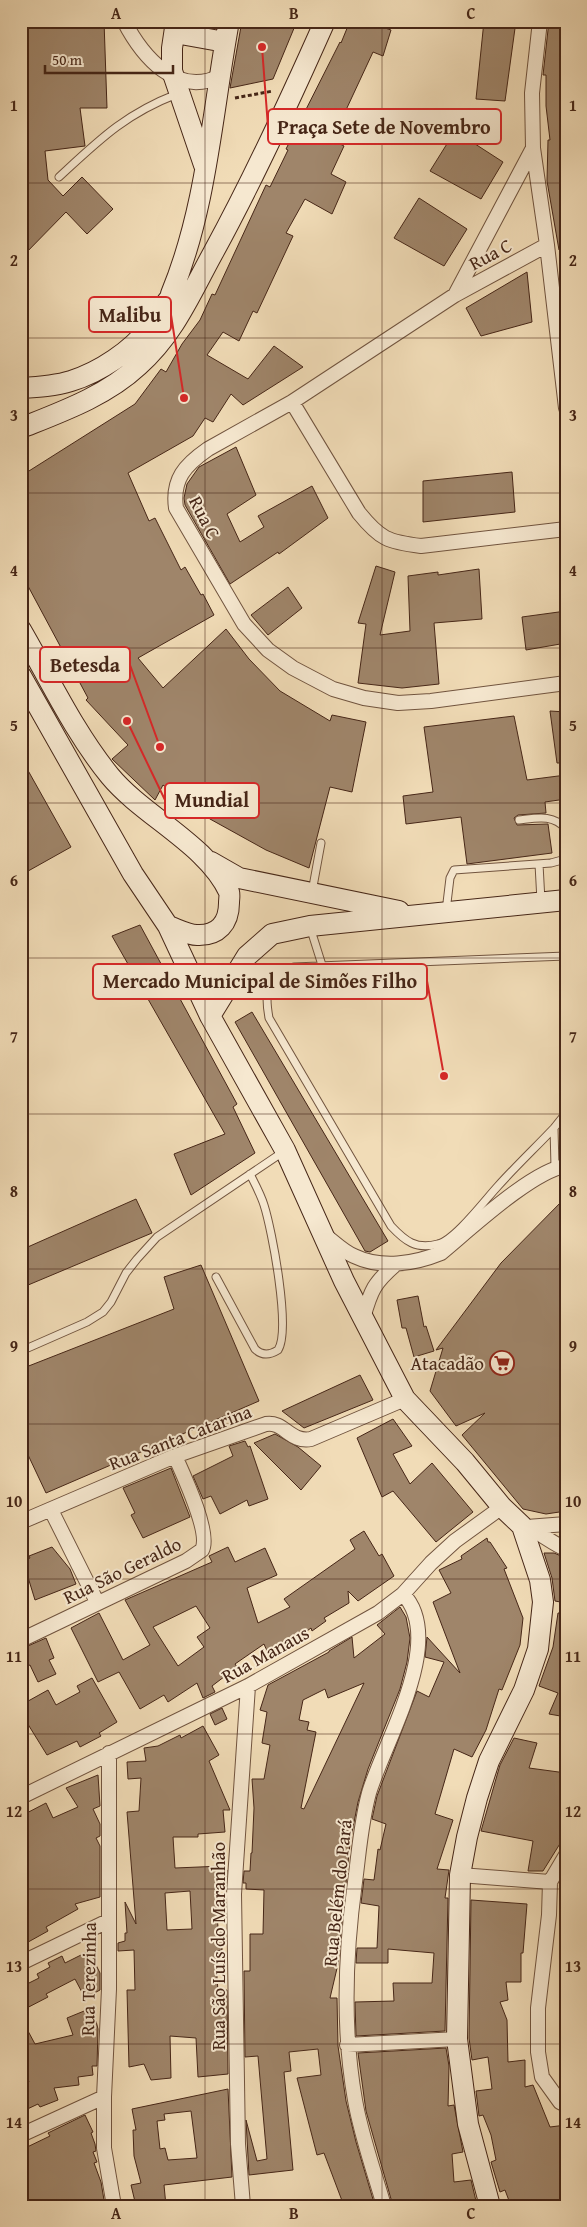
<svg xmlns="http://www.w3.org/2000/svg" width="587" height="2227" viewBox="0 0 587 2227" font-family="'Gentium Book Plus',serif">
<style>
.building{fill:#9f856a;stroke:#462617;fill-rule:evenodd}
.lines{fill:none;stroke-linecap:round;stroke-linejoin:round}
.lane-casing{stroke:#71543f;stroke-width:9}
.street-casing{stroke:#71543f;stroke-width:16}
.secondary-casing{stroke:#462617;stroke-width:22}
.path{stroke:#462617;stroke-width:3;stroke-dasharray:4 2.5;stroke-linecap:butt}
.lane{stroke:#f6e8d0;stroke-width:7}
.street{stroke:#f6e8d0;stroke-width:14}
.secondary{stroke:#f6e8d0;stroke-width:20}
.grid{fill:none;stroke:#462617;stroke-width:1;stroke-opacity:0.55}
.labels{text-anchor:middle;stroke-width:4;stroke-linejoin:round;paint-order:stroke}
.street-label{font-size:19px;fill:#462617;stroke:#f6e8d0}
.poi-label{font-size:19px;fill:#462617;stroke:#f6e8d0;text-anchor:end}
.leader{fill:none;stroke:#d62828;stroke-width:2}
.callout-dot{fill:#d62828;stroke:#f6e8d0;stroke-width:2}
.callout{fill:#f6e8d0;stroke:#d62828;stroke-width:2}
.callout-label{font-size:20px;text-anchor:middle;font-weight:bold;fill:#462617}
.neatline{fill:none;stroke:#462617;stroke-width:2}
.grid-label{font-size:16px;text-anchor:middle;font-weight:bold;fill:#462617}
</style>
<rect width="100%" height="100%" fill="#f1dcb7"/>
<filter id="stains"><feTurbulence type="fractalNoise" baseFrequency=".004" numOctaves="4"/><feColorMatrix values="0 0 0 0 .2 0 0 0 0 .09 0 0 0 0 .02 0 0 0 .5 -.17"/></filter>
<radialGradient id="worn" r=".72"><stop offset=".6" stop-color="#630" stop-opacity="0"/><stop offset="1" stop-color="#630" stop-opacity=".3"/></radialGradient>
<path class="building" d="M21 21H104L107 108H80L85 146 45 151 48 180 63 196 82 177 113 209 87 234 66 212 21 258Z
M242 21H297L273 79 230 88Z
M350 21H384L382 27 391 30 383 56 373 52 332 140 344 146 331 174 346 182 332 214 305 199 286 233 293 236 257 313 253 311 239 341 223 332 207 355 248 379 274 346 303 367 243 405 231 394 213 422 205 418 193 436 128 473 149 521 155 518 181 570 185 567 201 595 203 594 214 615 138 658 163 688 226 629 249 659 280 691 330 721 332 715 366 722 352 792 330 787 309 868 266 850 210 819 163 785 155 800 112 759 128 745 86 700 88 698 21 573V476L135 404 161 369 166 372 182 344 200 320 212 294 215 295 266 185 270 187 288 150 286 149 340 42 341 43Z
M484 21H516L505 101 476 99Z
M549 21H566V249L559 250 547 181 548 140H550L546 106V75H543Z
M455 131 503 162 481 199 430 171Z
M419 198 467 229 444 266 394 238Z
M527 272 532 322 481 336 466 308Z
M236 447 256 495 227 514 240 542 264 527 258 516 312 486 328 518 279 554 278 552 230 584 185 505 184 498 187 484 199 467Z
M512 472 515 512 423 522V481Z
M376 566 395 572 380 635 410 631 408 576 438 572V575L479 569 482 619 434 623 439 684 402 688 358 683 366 624 358 623Z
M288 587 302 608 268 635 251 615Z
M566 611V643L526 650 522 617Z
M550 711 566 712V763H557Z
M514 716 527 780 566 775V799L545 802 546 813 518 815 514 818 517 825 548 824 552 853 467 864 461 817 406 824 403 796 433 792 424 727Z
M21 758 71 847 21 875Z
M140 925 237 1104 233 1107 255 1153 191 1195 174 1154 225 1134 112 936Z
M252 1012 388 1241 370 1252 365 1251 235 1022Z
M566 1197V1511L546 1514 523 1509 462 1435 485 1413 456 1426 430 1391 443 1348 436 1350 501 1263Z
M136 1199 152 1233 21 1288V1250Z
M201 1265 259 1401 46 1493 21 1440V1369L174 1309 164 1277Z
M418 1296 424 1327 426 1326 434 1351 414 1357 406 1328H402L397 1300Z
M360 1375 373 1400 304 1428 282 1411Z
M393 1419 412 1446 393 1454 410 1484 432 1463 473 1512 436 1542 393 1491 382 1497 357 1438Z
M275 1434 298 1447 321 1466 301 1490 254 1443Z
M245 1441 248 1447 250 1446 268 1499 249 1506 247 1500 220 1514 211 1496 203 1499 193 1476 233 1456 229 1446Z
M171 1468 190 1517 143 1538 131 1515 135 1513 123 1488Z
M364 1531 379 1556 382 1554 394 1576 358 1601 348 1591 349 1603 324 1618 326 1621 312 1631 311 1628 300 1636 299 1635 267 1651 264 1644 235 1664 237 1667 212 1686 215 1692 203 1698 197 1683 168 1702 164 1695 140 1709 119 1672 98 1682 71 1628 99 1613 123 1660 150 1645 125 1600 212 1562 209 1556 228 1547 235 1562 265 1548 277 1575 247 1588 258 1623 290 1607 284 1599 355 1549 350 1540ZM196 1606 210 1628 197 1637 204 1647 178 1666 153 1627Z
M487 1538 488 1542H490L507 1568 504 1569 523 1618 520 1645 502 1690 499 1689 486 1730 472 1757 454 1749 435 1814 453 1820 437 1869 449 1870 445 1898H448L445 2031 356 2036 355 2002 394 2001 393 1983H432L434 1953 388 1949V1963H356L357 1948H377L379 1906 361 1903 364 1879 374 1880 378 1849 380 1850 386 1824 372 1819 377 1796 417 1691 429 1697 444 1662 425 1657 427 1637 460 1673 433 1602 451 1593 439 1570 462 1559 461 1556Z
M52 1547 70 1569 76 1584 35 1600 23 1561 30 1558 29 1556Z
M544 1553H554L566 1558V1603L555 1601 552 1578Z
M400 1607 406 1617 410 1638 407 1662 400 1689 368 1769 358 1802 350 1843 338 1964 330 1998H337L338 2046 346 2101 356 2142 375 2206H344L324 2153 317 2155 297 2078 321 2075 318 2049 289 2052 291 2071 284 2072 293 2170 249 2175 246 2120 257 2161 267 2159 258 2056 245 2057 244 1971H250V1934H263L264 1890 246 1889V1883H243L244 1871H250L251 1853H252L254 1808 252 1779H264L270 1745 262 1743 267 1712 260 1710 268 1685 329 1652V1651L352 1637 354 1658 385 1634 377 1625ZM364 1683 304 1809 301 1808 316 1732 307 1730 309 1722 299 1720 303 1700 325 1689 328 1698Z
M558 1613H566V1717L549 1714 558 1693 539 1686 553 1647Z
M46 1638 54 1658 49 1660 56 1674 38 1682 30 1665 21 1668V1649Z
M92 1678 117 1722 99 1733 101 1736 80 1747 77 1741 47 1755 21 1713V1705L48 1690 56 1705 80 1692 77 1686Z
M222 1708 227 1719 215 1725 210 1714Z
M203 1726 219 1755 209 1761 230 1810H223L225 1832 198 1834V1837H173L175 1868 223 1866V1869L227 1870 226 1884 219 1885V1897H216L218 1928H221L222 1950 215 1951 218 1991 227 1990 228 2074 198 2077 196 2038 170 2036 171 2078 151 2080 144 2064 129 2067 127 1990H135L134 1950 118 1951V1943L125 1941V1933H127L125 1902 136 1924 127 1812 139 1811 141 1778 128 1779 127 1762 146 1761 144 1748 158 1746 180 1735 181 1738ZM190 1891 192 1929 167 1930 165 1893Z
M514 1738 537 1743 529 1768 566 1773V1834L543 1871H528L533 1841 481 1831 500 1765Z
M98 1775 100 1806 93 1809 100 1824V1836L96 1838 100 1846V1897L75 1904 78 1909 46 1927 48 1931 21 1946V1816L46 1803 53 1818 78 1807 66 1788Z
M471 1900 527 1904 523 1953H521V1982H506L508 2000 500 2002 507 2020 508 2062 525 2060V2087L533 2085 550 2127 566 2125V2206H511L505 2190 500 2192 491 2162 496 2160 491 2135 483 2115 479 2116 476 2091 492 2089 488 2057 472 2060 469 2038Z
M89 1951 100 1973V1990L85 1998 75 1979 46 1994 48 1997 21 2011V1987L39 1978 37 1974 50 1967 48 1963 62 1956 65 1963Z
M89 2009 94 2021H96L98 2029 97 2066H92L93 2075 78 2077 79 2085 54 2088 58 2100 40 2107 38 2104 21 2112V2086L29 2082 21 2063V2018L35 2044 73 2035 67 2018Z
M446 2048 449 2066 448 2106 454 2105 463 2152 452 2154 454 2182 471 2180 476 2201 462 2203 464 2206H393L366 2111 358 2053Z
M228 2089 232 2177 164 2185 166 2206H136L131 2185 141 2183 134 2156 133 2130H136L132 2109ZM191 2111 197 2158 168 2160 165 2148 160 2149 157 2121 165 2120 164 2114Z
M85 2115 93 2132 91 2133 95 2144 96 2151 93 2152 97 2162 94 2163 101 2182 105 2206H21V2150L50 2136 48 2133Z"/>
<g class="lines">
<defs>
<path id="lane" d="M59 177C99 140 125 114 177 94
M519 820C537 818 553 814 566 829
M539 864 541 901
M312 892 321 843
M446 911 450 878 454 870 551 863 562 860 566 856
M310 927 322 965
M566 956 294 967C266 978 264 990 269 1018L391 1226C405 1241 416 1250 438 1244 455 1240 485 1200 498 1186 516 1166 536 1147 554 1128L566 1113
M554 1128 555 1167
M216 1277 255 1349C262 1356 270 1355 278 1350 291 1330 272 1230 264 1205 261 1195 255 1184 250 1174
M21 1351 87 1322 103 1312 111 1302 126 1273 137 1259 157 1237 283 1152"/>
<path id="street" d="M124 21C142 56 177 98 220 76
M540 21 532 93 533 148 547 245 566 408
M547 245 455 295 292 402 208 449C185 465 172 479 176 508L244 624 268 650 293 668 333 689 364 698 398 703 431 701 566 683
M455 295 533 148
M292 402 359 513C380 539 388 542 421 546L566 529
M326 1236C335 1243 344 1252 354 1256 381 1269 414 1264 441 1253 469 1230 533 1170 566 1166
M363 1318C371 1290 374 1283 396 1264
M51 1510 97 1602
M21 1522 175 1456 266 1424C284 1421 290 1443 311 1439L405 1399
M522 1526C535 1528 552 1544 566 1549
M527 1527 566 1524
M21 1640 186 1561 202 1550C211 1533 183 1474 175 1456
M109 1753V1989L104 2097V2148L114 2206
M21 1797 248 1686 378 1613 403 1594 431 1563 455 1541 502 1507
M566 1855 550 1882 549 1915 538 2008V2052L542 2077 560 2102 566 2105
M460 1875 550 1882
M21 1963 108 1921
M347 2045 457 2039
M21 2135 104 2097
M243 2206 238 2144 234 1894 248 1686
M384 2206C374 2171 361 2135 355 2100 342 2027 345 1955 355 1882 359 1852 361 1822 369 1793 384 1742 447 1640 403 1594"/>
<path id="secondary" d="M176 21 172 48V71L204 165
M175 33 225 42
M171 294C207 207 212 113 229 21
M21 388C38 387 55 386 71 381 100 372 131 351 150 327 161 313 166 298 181 288
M21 428C61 412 106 396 138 366 174 334 190 295 213 253 254 178 290 100 325 21
M21 630C49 678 74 732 110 776 143 816 208 845 229 892 230 895 229 899 229 903 229 923 218 936 197 935 188 935 177 929 168 926
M21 676 133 874 168 926 210 1016 285 1150 344 1281 405 1399 465 1462 502 1507 522 1526 540 1580 543 1602 538 1649 524 1690 489 1761 477 1798 467 1837 460 1875 457 2039 468 2124 490 2206
M211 862 239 878 399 911
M210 1016 247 956 272 934 310 926 566 900"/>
</defs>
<use href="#lane" class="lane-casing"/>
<use href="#street" class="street-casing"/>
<use href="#secondary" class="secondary-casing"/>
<path class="path" d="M235 98 273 91"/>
<use href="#lane" class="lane"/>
<use href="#street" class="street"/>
<use href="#secondary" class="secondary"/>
</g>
<path class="grid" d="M205 21V2206M382 21V2206M21 183H566M21 338H566M21 493H566M21 648H566M21 803H566M21 958H566M21 1114H566M21 1269H566M21 1424H566M21 1579H566M21 1734H566M21 1889H566M21 2044H566"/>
<defs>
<symbol id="supermarket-ring" viewBox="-11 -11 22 22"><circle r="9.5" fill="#f6e8d0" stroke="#8f2418" stroke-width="1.5"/><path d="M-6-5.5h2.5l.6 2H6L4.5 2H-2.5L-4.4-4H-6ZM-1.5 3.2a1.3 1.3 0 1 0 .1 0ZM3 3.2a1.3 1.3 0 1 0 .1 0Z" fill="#8f2418"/></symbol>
</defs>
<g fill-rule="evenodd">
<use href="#supermarket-ring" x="488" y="1349" width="28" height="28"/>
</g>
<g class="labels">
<g class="street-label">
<text transform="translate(490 254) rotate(-28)" y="7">Rua C</text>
<text transform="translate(205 517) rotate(63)" y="7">Rua C</text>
<text transform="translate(180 1437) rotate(-21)" y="7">Rua Santa Catarina</text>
<text transform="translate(122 1570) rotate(-26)" y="7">Rua São Geraldo</text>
<text transform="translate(265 1654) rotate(-29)" y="7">Rua Manaus</text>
<text transform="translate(337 1893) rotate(-84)" y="7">Rua Belém do Pará</text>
<text transform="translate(218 1946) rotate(-90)" y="7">Rua São Luís do Maranhão</text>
<text transform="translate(88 1979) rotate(-89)" y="7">Rua Terezinha</text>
</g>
<g class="poi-label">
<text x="484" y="1370">Atacadão</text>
</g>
</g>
<path class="leader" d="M262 47L268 127M184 398L171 315M160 747L130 665M127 721L165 800M444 1076L427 981"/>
<g class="callout-dot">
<circle cx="262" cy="47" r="5"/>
<circle cx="184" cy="398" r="5"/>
<circle cx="160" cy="747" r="5"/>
<circle cx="127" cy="721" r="5"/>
<circle cx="444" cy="1076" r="5"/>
</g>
<g class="callout">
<rect x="268" y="109" width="233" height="35" rx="5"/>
<rect x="89" y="297" width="82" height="35" rx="5"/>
<rect x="40" y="647" width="90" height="35" rx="5"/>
<rect x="165" y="783" width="94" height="35" rx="5"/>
<rect x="93" y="964" width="334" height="35" rx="5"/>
</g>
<g class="callout-label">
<text x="384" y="134">Praça Sete de Novembro</text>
<text x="130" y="322">Malibu</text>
<text x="85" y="672">Betesda</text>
<text x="212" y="807">Mundial</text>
<text x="260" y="988">Mercado Municipal de Simões Filho</text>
</g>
<rect width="587" height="2227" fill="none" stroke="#f1dcb7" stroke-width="55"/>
<path d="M45 65v8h128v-8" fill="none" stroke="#462617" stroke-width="2.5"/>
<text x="52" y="65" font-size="15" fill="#462617" stroke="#f6e8d0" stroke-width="4" paint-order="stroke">50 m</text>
<rect x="28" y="28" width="532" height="2172" class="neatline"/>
<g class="grid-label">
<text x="116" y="19">A</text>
<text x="294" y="19">B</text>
<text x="471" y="19">C</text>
<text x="14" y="111">1</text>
<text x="573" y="111">1</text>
<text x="14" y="266">2</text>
<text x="573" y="266">2</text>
<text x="14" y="421">3</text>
<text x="573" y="421">3</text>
<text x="14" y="576">4</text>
<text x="573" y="576">4</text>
<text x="14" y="731">5</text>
<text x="573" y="731">5</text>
<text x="14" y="886">6</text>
<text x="573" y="886">6</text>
<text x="14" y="1042">7</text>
<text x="573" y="1042">7</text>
<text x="14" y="1197">8</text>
<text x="573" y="1197">8</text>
<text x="14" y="1352">9</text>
<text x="573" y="1352">9</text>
<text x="14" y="1507">10</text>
<text x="573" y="1507">10</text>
<text x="14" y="1662">11</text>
<text x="573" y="1662">11</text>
<text x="14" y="1817">12</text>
<text x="573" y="1817">12</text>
<text x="14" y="1972">13</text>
<text x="573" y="1972">13</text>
<text x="14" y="2128">14</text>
<text x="573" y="2128">14</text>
<text x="116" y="2219">A</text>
<text x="294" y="2219">B</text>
<text x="471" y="2219">C</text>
</g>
<rect width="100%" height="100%" filter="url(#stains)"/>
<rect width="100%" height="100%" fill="url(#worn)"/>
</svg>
